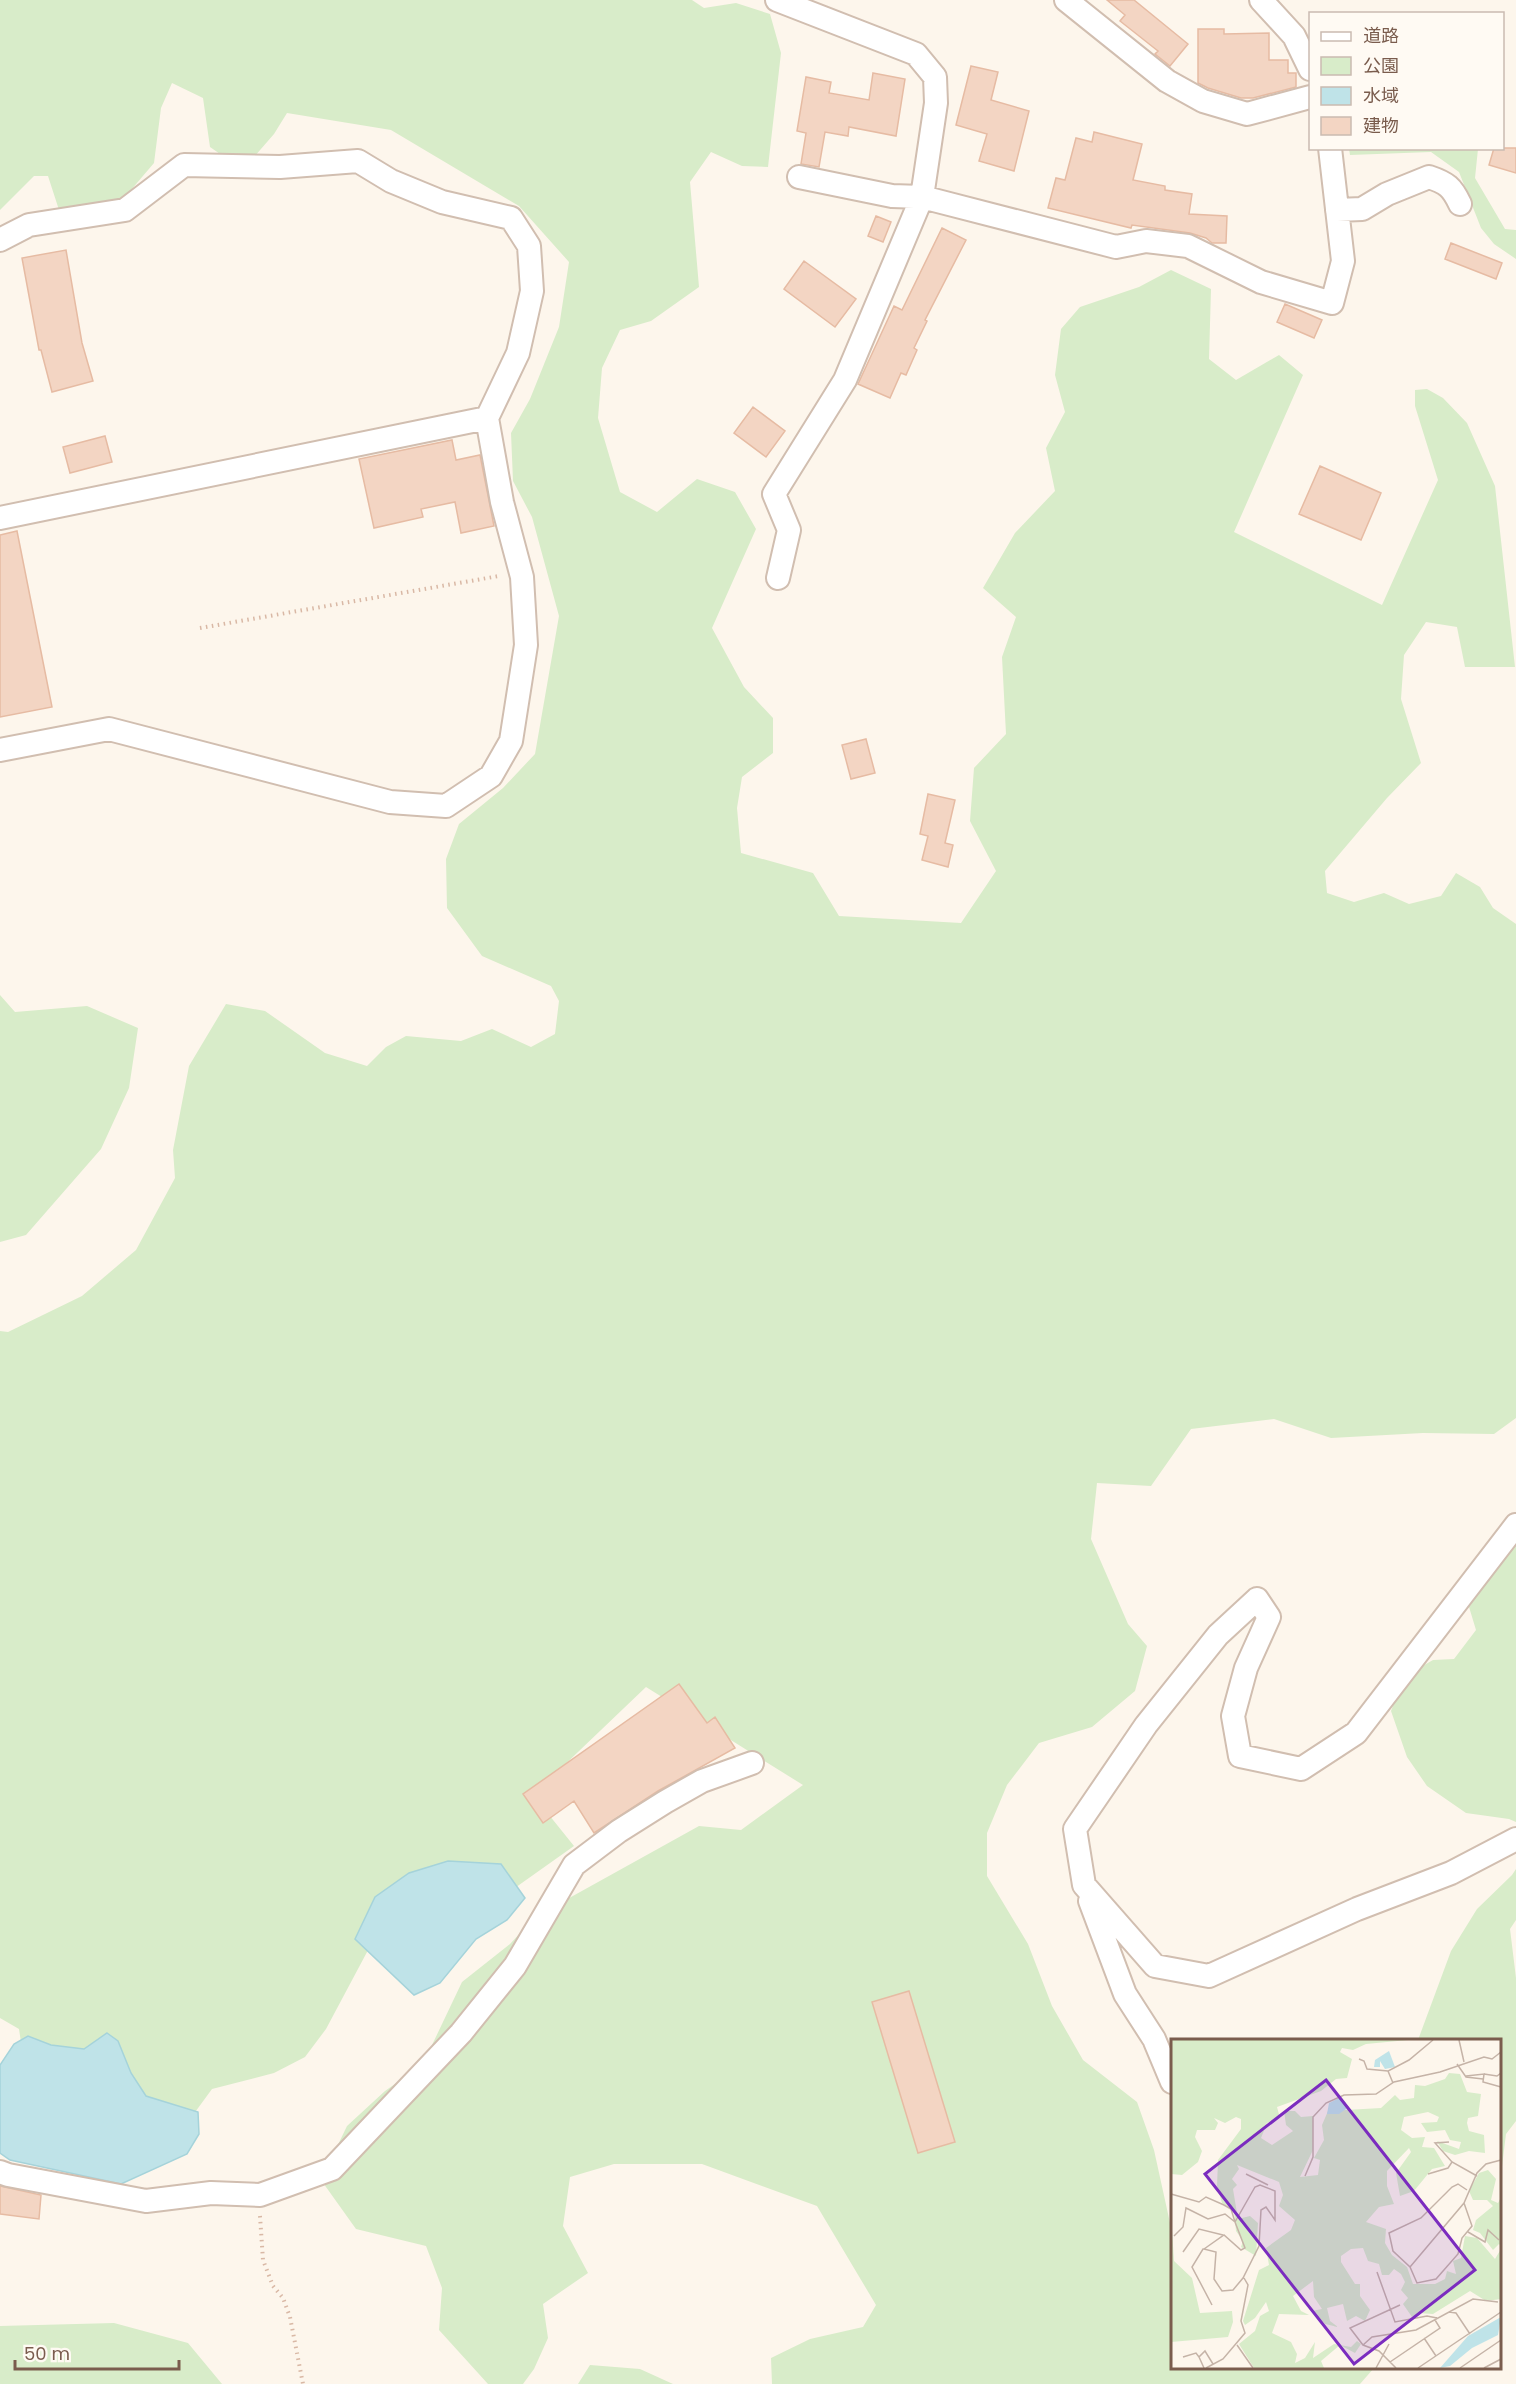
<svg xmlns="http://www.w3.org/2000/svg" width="1516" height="2384" viewBox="0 0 1516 2384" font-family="Poppins,'Noto Sans JP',sans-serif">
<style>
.green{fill:#d8ecc9}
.water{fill:#bfe3e8;stroke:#a5d3da;stroke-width:1.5}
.building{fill:#f3d5c3;stroke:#e6bba3;stroke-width:1.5}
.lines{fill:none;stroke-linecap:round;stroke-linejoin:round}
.minor-casing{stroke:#d1beb0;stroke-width:26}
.path{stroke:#d9b8a5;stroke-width:4;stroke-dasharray:1.5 4.5;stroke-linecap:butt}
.minor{stroke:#fff;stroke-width:22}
.inset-road{fill:none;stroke:#c5b3a7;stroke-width:1.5}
.view{fill:#7b2cbf;fill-opacity:0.15;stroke:#7b2cbf;stroke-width:3}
.inset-edge{fill:none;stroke:#7a5c4d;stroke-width:3}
</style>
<rect width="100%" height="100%" fill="#fdf6ec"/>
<path class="green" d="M0 0H692L704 8 736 3 770 14 781 53 768 167 742 166 711 152 690 182 699 287 651 321 620 330 602 368 598 418 620 492 657 512 697 479 735 492 756 529 712 628 744 687 773 718V753L742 777 737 808 741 853 813 873 839 916 961 923 996 871 970 821 974 768 1006 734 1002 657 1016 617 983 588 1015 533 1055 491 1046 448 1065 412 1055 375 1061 329 1080 307 1139 287 1171 270 1211 289 1209 359 1236 380 1279 355 1303 375 1234 532 1382 605 1438 480 1415 406V390L1427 389 1443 398 1467 423 1495 486 1515 667H1465L1457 627 1426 622 1404 655 1401 699 1421 763 1387 798 1325 871 1327 893 1354 902 1384 893 1409 904 1441 896 1456 873 1480 887 1493 908 1516 924V1418L1494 1434 1423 1433 1331 1438 1274 1419 1191 1429 1151 1486 1097 1483 1091 1539 1128 1624 1147 1646 1135 1691 1092 1727 1039 1743 1007 1785 987 1833V1876L1028 1944 1052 2006 1083 2060 1137 2102 1154 2150 1172 2232V2368H1374L1360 2384H772L771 2358 810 2339 863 2327 876 2305 817 2206 702 2164H614L570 2177 563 2226 588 2273 543 2304 548 2338 534 2369 523 2384H488L439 2330 442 2288 426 2246 356 2229 321 2180 347 2126 385 2091 423 2064 462 1982 510 1944 535 1917 699 1826 741 1830 803 1785 646 1687 533 1795 574 1846 512 1890 383 1922 326 2029 305 2057 274 2073 212 2089 182 2130 22 2049 19 2029 0 2018V1331L8 1332 82 1296 136 1250 175 1178 173 1150 189 1066 226 1004 265 1011 325 1053 367 1066 386 1047 406 1036 461 1041 492 1029 531 1047 555 1034 559 1001 551 986 482 956 447 908 446 859 459 824 503 788 535 754 559 616 532 517 513 481 511 433 530 399 559 327 569 262 519 206 391 130 287 113 274 134 254 157 223 156 210 147 203 98 172 83 161 108 154 163 119 204 59 210 48 176H34L0 210Z
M1349 149H1478L1475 178 1505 229 1516 230V259L1494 244 1481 228 1459 172 1431 152 1350 155Z
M0 995 15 1012 87 1006 138 1028 129 1088 101 1149 26 1235 0 1242Z
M1516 1532V1822L1509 1819 1466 1813 1427 1786 1407 1757 1391 1711 1405 1676 1433 1660 1454 1659 1476 1630 1466 1597Z
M1516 1869V1920L1510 1929 1516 1978V2121L1506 2134 1500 2182V2040H1418L1451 1951 1477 1909 1512 1875Z
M114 2323 188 2343 222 2384H0V2326Z
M590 2365 640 2369 673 2384H578Z"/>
<path class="water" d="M448 1861 501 1864 525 1898 507 1920 476 1939 440 1983 414 1995 355 1939 375 1897 409 1873Z
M107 2033 118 2041 131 2073 146 2096 198 2112 199 2134 187 2154 121 2184 10 2160 0 2153V2065L14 2044 28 2036 51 2045 84 2049Z"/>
<path class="building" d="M1107 0H1134L1188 44 1170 66 1155 54 1158 51 1120 21 1125 15Z
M1198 29H1224V34L1269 33V60H1288V73H1296V87L1253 98H1241L1208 88 1198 83Z
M971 66 998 72 991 100 1029 111 1014 171 979 161 987 134 956 125Z
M873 73 905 79 896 136 849 127 848 136 825 132 819 167 801 164 806 133 797 131 806 77 831 82 829 93 869 100Z
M1094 132 1142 144 1133 180 1165 186V190L1192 194 1189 214 1227 216 1226 243H1212L1206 238 1190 233 1132 225 1131 228 1048 208 1056 178 1065 180 1076 138 1092 142Z
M1494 148H1516V173L1489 165Z
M876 216 891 222 883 242 868 236Z
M942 228 966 240 925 320 927 321 914 348 917 350 906 375 901 373 890 398 858 384 894 306 902 310Z
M1451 243 1502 263 1496 279 1445 259Z
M66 250 82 343 93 381 52 392 41 350H39L22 258Z
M804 261 856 299 835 327 784 289Z
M1285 304 1322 320 1314 338 1277 322Z
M753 407 785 431 766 457 734 433Z
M105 436 112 462 70 473 63 447Z
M452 440 456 460 480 455 494 526 461 533 455 502 421 509 423 517 374 528 359 459Z
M1320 466 1381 493 1361 540 1299 514Z
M17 531 52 707 0 717V535Z
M866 739 875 773 851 779 842 745Z
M928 794 955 800 945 843 953 845 948 867 922 860 928 836 920 834Z
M679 1684 707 1723 715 1717 735 1748 658 1791 594 1833 574 1801 543 1823 523 1794Z
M909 1991 955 2142 918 2153 872 2002Z
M0 2186 41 2195 39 2219 0 2214Z"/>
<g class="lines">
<defs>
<path id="minor" d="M777 0 916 54 935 77 936 103 922 197 845 380 774 494 789 530 778 578
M1066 0 1167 81 1203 101 1247 114 1310 97
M1261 0 1294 36 1310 69
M799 177 892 196 922 197 1116 247 1146 241 1188 246 1261 282 1332 303 1343 261 1330 148
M1337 210 1362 209 1387 194 1429 177C1447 183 1452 187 1460 204
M0 240 29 225 125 210 184 165 280 167 358 161 391 181 442 202 511 218 529 246 532 291 518 353 487 418 502 502 522 577 526 645 511 741 491 776 446 806 390 802 109 729 0 750
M0 518 487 418
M1516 1525 1356 1733 1301 1769 1240 1756 1233 1716 1246 1668 1269 1617 1257 1599 1218 1635 1146 1725 1075 1829 1084 1885 1155 1966 1209 1976 1357 1909 1451 1873 1516 1839
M1090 1901 1125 1994 1154 2039 1172 2082
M0 2172 8 2175 146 2201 211 2193 260 2195 332 2169 461 2033 515 1966 574 1865 619 1831 665 1802 702 1781 752 1763"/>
</defs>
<use href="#minor" class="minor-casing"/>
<path class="path" d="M200 628 499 576
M260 2216 263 2260 273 2286 283 2298 290 2317 303 2384"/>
<use href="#minor" class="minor"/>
</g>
<g transform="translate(1171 2039)">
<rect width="330" height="330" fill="#fdf6ec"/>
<path d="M0 1H237L195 5 182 11 171 9 169 13 181 20 176 39 165 40 150 52 106 68 109 79 96 84 90 99 101 106 122 92 115 86 113 72H124L130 78 142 77V111L129 138 147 136 149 121 143 119 153 101 151 86 157 72 210 69 224 56 229 61 243 59 244 46 254 47 274 40 278 34 289 35 296 53 310 55 307 77 297 79 296 84 298 92 313 96 314 114 298 112 284 116 272 112 266 102 288 110 290 103 279 101 274 91 256 93 250 84 266 83 268 78 257 73 233 78 230 91 241 99 254 98 251 108 263 109 274 127 261 130 243 152 229 157 225 134 240 113 238 109 216 132V147L223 165 208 168 195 183 215 190 214 204 221 216 236 228 242 245H264L274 240 276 232 285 235 282 222 290 219 294 197 306 199 324 220 330 210V260L315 262 299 252 262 275 247 274 241 278 232 265 237 259 230 251 234 243 230 235 223 230 218 236H211L208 225 197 222 192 209 180 210 170 217V223L184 245H189V257L199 271 194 282 185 277 176 282 172 265 156 269 159 282 167 288 154 285 141 272 151 270 143 258 142 242 122 257 130 272 138 276 108 275 101 294 120 303 126 315 124 324 134 319 144 303 142 319 163 305 180 308 186 302 190 305 184 314 169 306 150 322 153 329H83L68 305 84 292 89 277 98 272 95 263 84 279 74 286 72 282 88 231 98 226 95 209 120 191 124 181 108 167 112 156 108 143 66 126 68 130 61 140 66 146 62 150 67 180 79 177 87 184 85 217 70 208 72 202 65 192 63 171 51 164 46 147 47 121 70 90V80L65 78 54 84 43 79 47 84 44 91H26L24 98 31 112 27 123 11 136 0 135ZM317 131 325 140 320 161 327 164 330 158V207L328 205 322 211 309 194 302 191 305 181 322 167 316 161H302L298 152 308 134ZM0 177 3 222 21 239 29 274 61 272 62 283 57 298 0 303Z" fill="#d8ecc9"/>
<path d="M218 12 224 28 214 30 209 22V28H203L204 21ZM168 59 175 64V70L168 75H156L158 64ZM330 278 327 296 301 309 279 327 269 329 297 297Z" fill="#bfe3e8"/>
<path class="inset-road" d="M288 1 293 23M188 20 193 22 196 30 217 32M286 25 295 38 312 40M313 35 326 37 330 34M295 37 313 35 312 43 330 48M222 44 217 32 238 21 262 1M278 103 264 104 281 123 306 137M75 135 97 146M257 135 277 129 281 123M134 137 142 118V78L155 64 173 56 205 55 223 43 269 33 313 18 321 20 330 13M0 155 28 163 35 158 53 166 60 170 64 183M293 164 301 187 291 199 287 215 265 240 246 244 239 228 222 212 218 194 250 179 281 148 287 145 296 151M297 193 314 203 317 191 328 201M3 197 12 188 15 169 37 180 54 175 64 183M33 210 53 196 70 211 74 209 64 183 84 148 89 146 104 152V181L95 168 90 171 88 207 72 239 62 251 51 252 43 240 45 213 33 210H32L21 228 41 266M12 213 28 190 52 196M239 228 293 164 306 134 315 125 330 121M206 233 224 283 256 277 266 279M278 273 285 274 299 295M253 299 265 317M66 306 82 329M192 306 201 298 245 291 302 260 327 263M12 318 25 314 28 318M219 323 269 289 264 281M33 329 28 318 34 312 42 325M35 329 52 320 74 294 70 282 77 246 73 239M205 329 218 305M225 329 208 312 192 306 179 289 229 266M247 329 330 273M289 329 330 301M313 329 330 320"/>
<path class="view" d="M155 41 304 231 183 325 34 135Z"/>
<rect width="330" height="330" class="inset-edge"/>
</g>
<rect x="1309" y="12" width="195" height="138" fill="#fffaf3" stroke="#cabbb1" stroke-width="1.5"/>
<rect x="1321" y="32" width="30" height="9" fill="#ffffff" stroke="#cabbb1" stroke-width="1.5"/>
<text x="1363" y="42" font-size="18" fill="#7a5c4d">道路</text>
<rect x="1321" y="57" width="30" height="18" fill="#d8ecc9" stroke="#cabbb1" stroke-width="1.5"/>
<text x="1363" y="72" font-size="18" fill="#7a5c4d">公園</text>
<rect x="1321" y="87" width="30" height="18" fill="#bfe3e8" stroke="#cabbb1" stroke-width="1.5"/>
<text x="1363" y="102" font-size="18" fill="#7a5c4d">水域</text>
<rect x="1321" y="117" width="30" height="18" fill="#f3d5c3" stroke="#cabbb1" stroke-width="1.5"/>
<text x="1363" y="132" font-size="18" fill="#7a5c4d">建物</text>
<path d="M15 2360v9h164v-9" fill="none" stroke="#7a5c4d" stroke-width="3"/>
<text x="24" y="2360" font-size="18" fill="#7a5c4d" stroke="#fffaf3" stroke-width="4.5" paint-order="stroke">50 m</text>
</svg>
